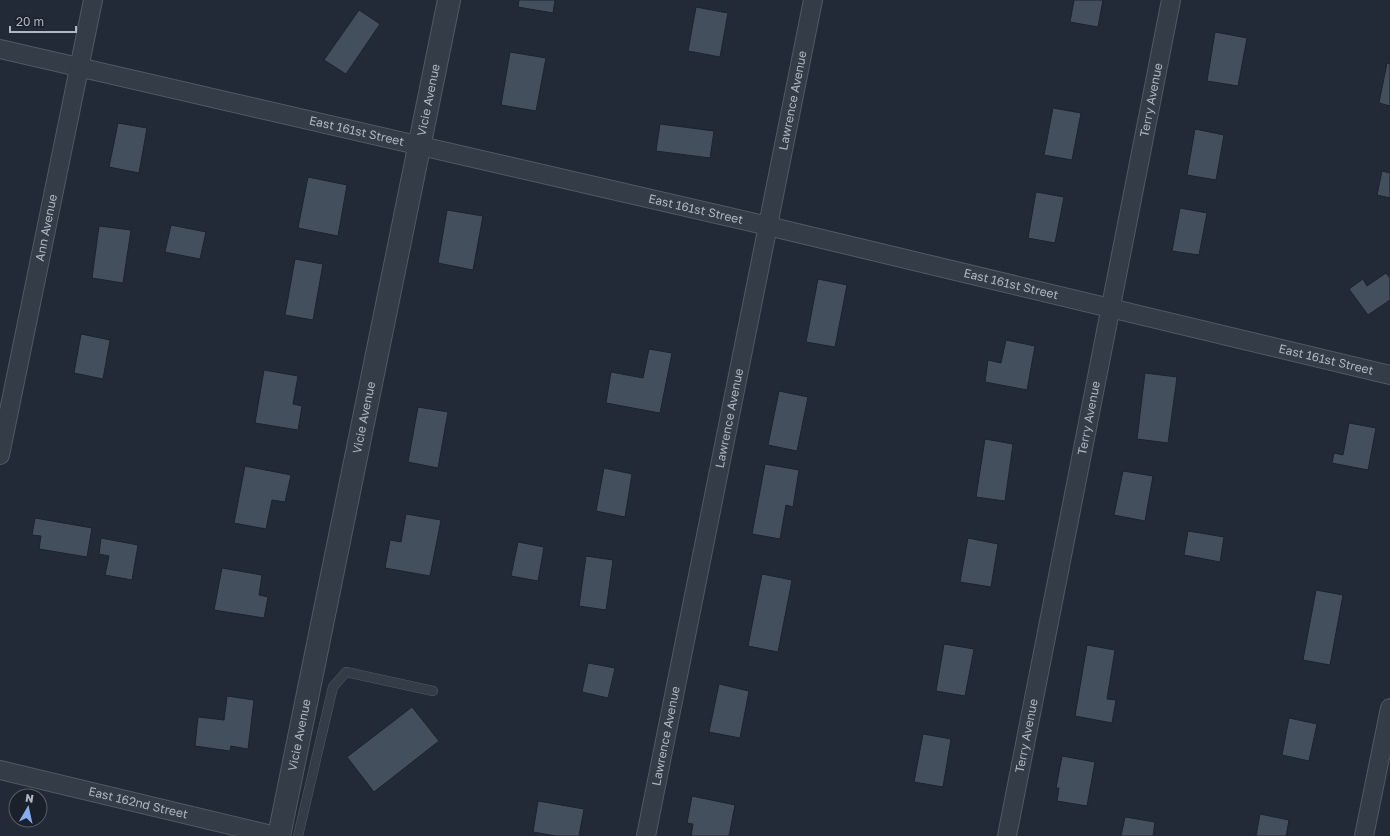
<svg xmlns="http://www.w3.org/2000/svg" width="1390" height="836" viewBox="0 0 1390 836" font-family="'Golos Text',sans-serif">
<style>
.building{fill:#444f5e;stroke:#1c232d}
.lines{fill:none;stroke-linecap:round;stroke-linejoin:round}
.service-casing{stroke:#525965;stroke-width:10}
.minor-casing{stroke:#525965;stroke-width:20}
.tertiary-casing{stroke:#525965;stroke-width:24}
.service{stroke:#343c47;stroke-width:9}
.minor{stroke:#343c47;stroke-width:18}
.tertiary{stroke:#343c47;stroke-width:22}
.labels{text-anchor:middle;stroke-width:4;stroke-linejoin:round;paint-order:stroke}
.street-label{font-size:12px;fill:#afb6c4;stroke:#1a212b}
</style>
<rect width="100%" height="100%" fill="#212a36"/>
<path class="building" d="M519 0H555L553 13 518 7Z
M1074 0H1103L1098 27 1070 22Z
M696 7 728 13 720 57 688 51Z
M359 10 380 24 346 74 324 60Z
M1215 32 1247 38 1238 86 1207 81Z
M510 52 546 58 536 111 501 105Z
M1387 63 1390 64V106L1379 103Z
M1053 108 1081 113 1072 160 1044 155Z
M118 123 147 128 139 173 109 167Z
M660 124 714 131 710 158 656 151Z
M1195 129 1224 135 1216 180 1187 175Z
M1382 171 1390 173V198L1377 195Z
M308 177 347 185 338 236 298 228Z
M1036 192 1064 197 1055 243 1028 238Z
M1180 208 1207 213 1199 255 1172 251Z
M447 210 483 216 473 270 438 263Z
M171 225 206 232 200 259 165 252Z
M99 226 131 230 123 283 92 278Z
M295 259 323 264 313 320 285 315Z
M1386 273 1390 278V300L1368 315 1349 289 1363 279 1367 286Z
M818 279 847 285 835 347 806 342Z
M81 334 110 340 103 379 74 373Z
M1006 340 1035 346 1027 390 985 382 988 360 1001 363Z
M649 349 672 353 660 413 606 403 611 372 643 378Z
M264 370 298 376 293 404 302 406 298 430 255 423Z
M1145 373 1177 377 1168 443 1137 439Z
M779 391 808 397 797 451 768 445Z
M418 407 448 412 438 468 408 462Z
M1349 423 1376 428 1368 470 1332 463 1334 453 1343 455Z
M985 439 1013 444 1005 501 976 497Z
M765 464 799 470 793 507 786 505 780 539 752 534Z
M245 466 291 475 285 502 272 500 266 529 234 523Z
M604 468 632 474 625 517 596 511Z
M1123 471 1153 476 1145 521 1114 515Z
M406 514 441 520 430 576 385 568 390 540 401 542Z
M35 518 92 528 87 557 39 549 41 536 32 535Z
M1188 531 1224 537 1220 562 1184 555Z
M101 538 138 545 132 580 105 575 109 556 99 554Z
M968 538 998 544 991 587 960 582Z
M518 542 544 547 538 581 511 576Z
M586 556 613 560 606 610 579 606Z
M222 568 262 575 259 595 268 597 264 618 214 610Z
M762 574 792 580 778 652 748 646Z
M1316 590 1343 595 1330 665 1303 660Z
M944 644 974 649 965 696 936 691Z
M1087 645 1115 650 1107 699 1116 700 1112 723 1075 716Z
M588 663 615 668 608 698 582 692Z
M719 684 749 691 740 738 709 732Z
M227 696 254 700 248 749 231 746 230 751 195 746 198 717 224 720Z
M412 707 439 741 374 792 347 757Z
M1289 718 1317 724 1309 761 1282 755Z
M923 734 951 739 943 787 914 782Z
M1062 756 1095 762 1087 806 1057 801 1059 788H1056Z
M692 796 735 805 729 836H691L693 824 687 823Z
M538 801 584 809 579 836H556L533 832Z
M1260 814 1289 820 1286 836H1256Z
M1125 817 1155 822 1153 836H1121Z"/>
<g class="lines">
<defs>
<path id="service" d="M298 836 333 687 346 672 433 691"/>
<g id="minor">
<path id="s1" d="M0 49 768 226 1390 375"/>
<path id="s2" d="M0 455 93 0"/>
<path id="s3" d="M0 770 276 836"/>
<path id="s4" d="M646 836 813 0"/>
<path id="s5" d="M1007 836 1171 0"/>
<path d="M1364 836 1390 708"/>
</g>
<g id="tertiary">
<path id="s6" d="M279 836 449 0"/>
</g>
</defs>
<use href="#service" class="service-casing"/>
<use href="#minor" class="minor-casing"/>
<use href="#tertiary" class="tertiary-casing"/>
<use href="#service" class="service"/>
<use href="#minor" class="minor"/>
<use href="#tertiary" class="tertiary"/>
</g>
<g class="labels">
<g class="street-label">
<text dy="4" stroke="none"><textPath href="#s4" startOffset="750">Lawrence Avenue</textPath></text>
<text dy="4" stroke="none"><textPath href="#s5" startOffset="750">Terry Avenue</textPath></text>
<text dy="4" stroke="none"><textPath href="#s6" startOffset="751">Vicie Avenue</textPath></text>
<text dy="4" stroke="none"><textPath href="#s1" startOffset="366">East 161st Street</textPath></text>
<text dy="4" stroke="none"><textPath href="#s1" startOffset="714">East 161st Street</textPath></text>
<text dy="4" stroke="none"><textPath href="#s2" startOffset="232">Ann Avenue</textPath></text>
<text dy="4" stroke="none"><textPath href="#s1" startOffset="1038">East 161st Street</textPath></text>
<text dy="4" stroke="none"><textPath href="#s1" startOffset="1362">East 161st Street</textPath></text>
<text dy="4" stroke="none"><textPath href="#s6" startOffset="427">Vicie Avenue</textPath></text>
<text dy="4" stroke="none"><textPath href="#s4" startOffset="426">Lawrence Avenue</textPath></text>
<text dy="4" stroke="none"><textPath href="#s5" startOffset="426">Terry Avenue</textPath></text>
<text dy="4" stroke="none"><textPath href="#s6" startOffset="103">Vicie Avenue</textPath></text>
<text dy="4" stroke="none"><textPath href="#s4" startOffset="102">Lawrence Avenue</textPath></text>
<text dy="4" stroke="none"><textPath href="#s5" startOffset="102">Terry Avenue</textPath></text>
<text dy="4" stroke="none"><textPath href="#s3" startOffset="142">East 162nd Street</textPath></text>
</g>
</g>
<g transform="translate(28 808) rotate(9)"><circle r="19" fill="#1a212b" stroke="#565d68"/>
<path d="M0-3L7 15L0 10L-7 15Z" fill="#85adf2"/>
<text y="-6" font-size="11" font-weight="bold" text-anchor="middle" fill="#afb6c4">N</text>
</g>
<path d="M10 26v6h66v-6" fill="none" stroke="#afb6c4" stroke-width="2"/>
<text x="16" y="26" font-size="12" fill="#afb6c4" stroke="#1a212b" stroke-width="3" paint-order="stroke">20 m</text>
</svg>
